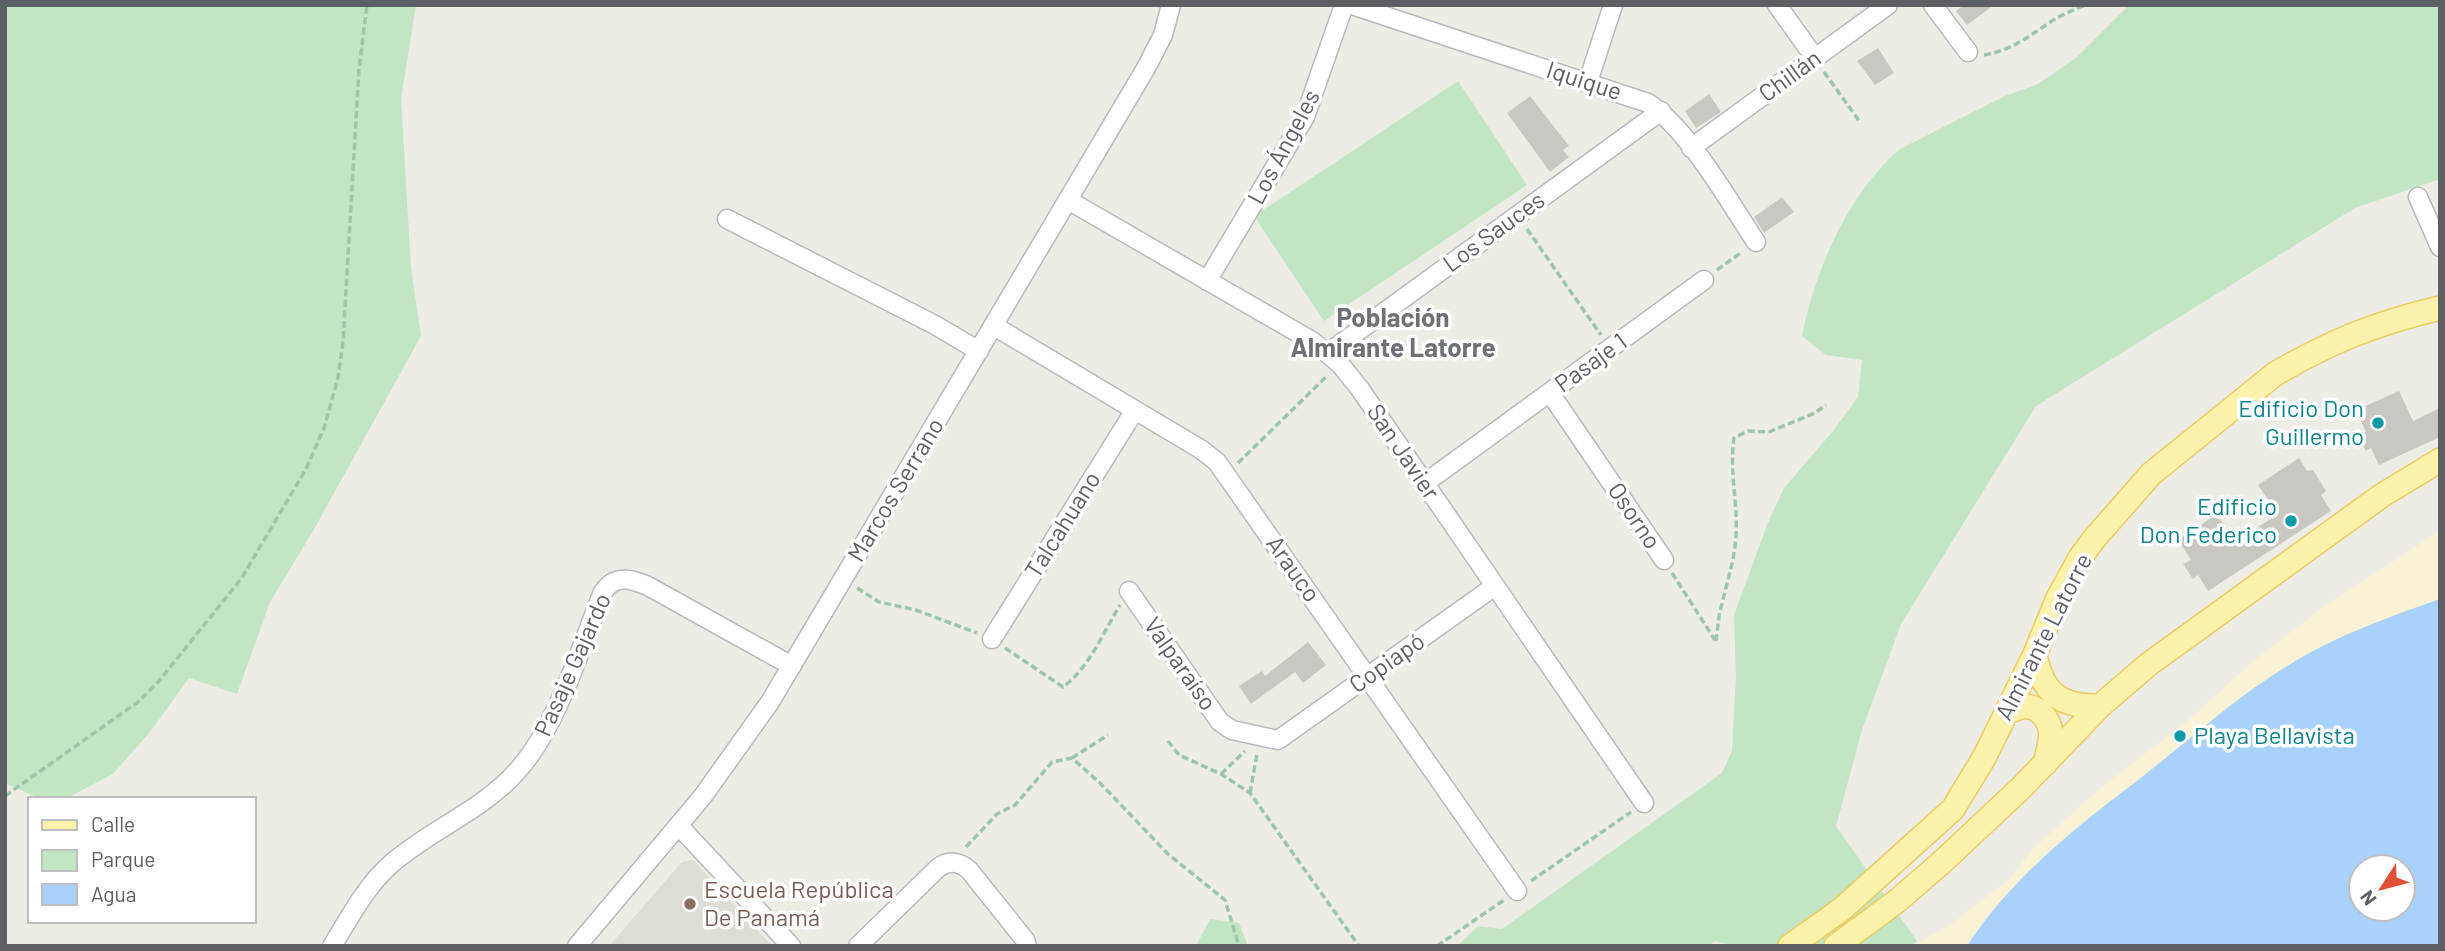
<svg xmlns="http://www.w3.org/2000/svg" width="2445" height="951" viewBox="0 0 2445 951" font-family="Barlow,sans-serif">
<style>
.education{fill:#dedcd3}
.green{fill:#c2e5c4}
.sand{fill:#f9f2d5}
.water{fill:#a8d2fb;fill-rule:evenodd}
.building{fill:#cac7c2}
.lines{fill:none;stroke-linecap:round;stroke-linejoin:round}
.minor-casing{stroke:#b7b9be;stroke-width:21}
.major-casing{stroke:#ebcc61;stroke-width:26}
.path{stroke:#9cc5aa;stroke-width:3.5;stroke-dasharray:7 3.5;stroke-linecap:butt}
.minor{stroke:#fff;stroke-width:18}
.major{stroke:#fbf3ac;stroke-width:23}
.culture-dot{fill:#0f9aa8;stroke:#fff;stroke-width:2.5}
.education-dot{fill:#8d6e63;stroke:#fff;stroke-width:2.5}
.labels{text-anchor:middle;stroke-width:7;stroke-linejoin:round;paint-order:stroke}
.street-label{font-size:24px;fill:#5c5f64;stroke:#fff}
.culture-label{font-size:24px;fill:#0d838f;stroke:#fff;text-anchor:end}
.education-label{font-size:24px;fill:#785e54;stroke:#fff;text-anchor:start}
.neighbourhood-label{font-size:26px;font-weight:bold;fill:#6d7176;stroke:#fff}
</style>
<rect width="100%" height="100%" fill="#eeede5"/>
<path class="education" d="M693 860 772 946H609L682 862Z"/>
<path class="green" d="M5 5H416L401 99 411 268 421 336 313 531 270 602 237 694 189 678 150 732 113 774 65 799H41L5 783Z
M2129 5H2440V179L2355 208 2036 406 1901 624 1862 730 1836 826 1917 941 1911 946H1734L1715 941 1708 946H1457L1478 926 1502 929 1722 773 1732 751 1736 678 1734 615 1767 525 1784 488 1833 431 1858 397 1862 360 1826 355 1802 336C1814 272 1849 192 1900 149L2005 96 2038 84 2077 57Z
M1458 81 1527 185 1324 321 1254 216Z
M1210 919 1239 923 1248 946H1196Z"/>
<path class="sand" d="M2440 531V599C2389 619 2336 636 2289 665 2242 693 2201 730 2158 764 2086 821 2019 869 1967 946H1911L1949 926 2009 879 2034 848 2096 792 2192 717 2251 663 2326 605Z"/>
<path class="water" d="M2440 599V946H1967C2010 880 2071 831 2133 784 2185 744 2233 699 2289 665 2335 636 2389 617 2440 599ZM2361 867H2403V909H2361Z"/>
<path class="building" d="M1964 5H1994L1967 25 1956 11Z
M1878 48 1894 73 1875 85 1857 61Z
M1709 94 1721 112 1696 128 1685 111Z
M1530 96 1569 146 1563 150 1569 157 1550 172 1507 113Z
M1782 197 1794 212 1764 233 1754 217Z
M2399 391 2413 421 2440 408V437L2379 465 2371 448 2366 451 2358 435 2366 432 2356 410Z
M2299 458 2307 471 2313 470 2326 491 2321 495 2331 511 2208 591 2198 575 2193 579 2183 564 2191 560 2178 540 2217 514 2235 542 2278 514 2258 485Z
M1308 642 1326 665 1303 683 1295 672 1251 704 1239 686 1262 671 1265 676Z"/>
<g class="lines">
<defs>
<path id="minor" d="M1352 5 1648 103C1689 130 1728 200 1756 242
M1777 5 1815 58
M1933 5 1968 52
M1588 82 1613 5
M1691 148 1888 5
M2418 197 2440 247
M1068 200 1312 341 1340 364 1360 389 1644 803
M727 219 935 325 979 351
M1207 281 1305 117 1344 5
M994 326 1202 450 1217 462 1517 891
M1328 353 1661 111
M1550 393 1664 560
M1425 483 1704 280
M1129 591 1220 722 1232 730 1278 740 1495 586
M992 639 1135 410
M679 826 791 946
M332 946C350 917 366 886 391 864 431 829 484 810 519 769 557 726 581 646 603 592 615 574 631 579 648 586L792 666
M577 946 703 796 770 702 1146 68 1163 35 1171 5
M858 946 938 868C948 860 959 861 969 870L1025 940 1027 946"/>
<path id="major" d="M2035 654C2042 694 2061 707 2100 706
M2006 713C2019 707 2029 702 2041 713 2057 727 2049 746 2045 764
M1790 946 1842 909 1953 809 1985 756 2035 654 2057 600 2080 558 2094 539 2151 474 2275 374C2331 341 2377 323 2440 308
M1836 946 1897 901 1941 863 2021 788 2100 706 2149 664 2381 496 2440 460"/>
</defs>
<use href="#minor" class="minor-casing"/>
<use href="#major" class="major-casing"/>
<path class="path" d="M1984 55C2010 51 2028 37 2049 23 2060 15 2072 11 2085 5
M1824 72 1860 122
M1527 229 1601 335
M1717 270 1742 252
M1238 463 1328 375
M1672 573 1715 640
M857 588 879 602 916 610 977 633
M1716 641C1718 629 1718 616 1722 604 1727 581 1735 559 1736 535 1738 502 1729 471 1734 438L1748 431 1769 432 1815 413 1826 405
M1005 648 1063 687C1089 668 1103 633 1120 605
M1168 741 1179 755 1221 774 1250 793 1359 946
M1072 758 1108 735
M1221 774 1245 751
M1250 793 1257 754
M5 796 138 702 159 681 241 579 306 469 324 428 338 378 343 342 359 69 367 5
M966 847 997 814 1015 805 1052 762 1072 758 1100 783 1168 854 1225 900 1239 946
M1531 881 1631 812
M1437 946 1504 900"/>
<use href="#minor" class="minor"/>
<use href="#major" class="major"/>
</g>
<g class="culture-dot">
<circle cx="2378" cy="423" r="7"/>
<circle cx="2291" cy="521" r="7"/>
<circle cx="2180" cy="736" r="7"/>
</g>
<circle class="education-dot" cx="690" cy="904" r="7"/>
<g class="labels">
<g class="street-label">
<text transform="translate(1790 76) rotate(-36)" y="8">Chillán</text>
<text transform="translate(1584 81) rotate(18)" y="8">Iquique</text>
<text transform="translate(1284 147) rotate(-62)" y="8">Los Ángeles</text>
<text transform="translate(1494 232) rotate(-36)" y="8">Los Sauces</text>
<text transform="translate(1591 363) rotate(-36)" y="8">Pasaje 1</text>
<text transform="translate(1403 452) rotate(56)" y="8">San Javier</text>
<text transform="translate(896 490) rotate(-59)" y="8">Marcos Serrano</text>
<text transform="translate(1634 516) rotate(56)" y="8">Osorno</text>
<text transform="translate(1063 525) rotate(-58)" y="8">Talcahuano</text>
<text transform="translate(1293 569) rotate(55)" y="8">Arauco</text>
<text transform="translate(2044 637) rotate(-63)" y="8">Almirante Latorre</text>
<text transform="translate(1387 663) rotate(-35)" y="8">Copiapó</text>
<text transform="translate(1180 664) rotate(55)" y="8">Valparaíso</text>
<text transform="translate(573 665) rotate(-66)" y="8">Pasaje Gajardo</text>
</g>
<g class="culture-label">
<text x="2364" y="417">Edificio Don<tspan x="2364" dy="28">Guillermo</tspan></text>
<text x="2277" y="515">Edificio<tspan x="2277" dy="28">Don Federico</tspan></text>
<text x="2194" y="744" text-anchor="start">Playa Bellavista</text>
</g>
<g class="education-label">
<text x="704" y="898">Escuela República<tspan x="704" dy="28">De Panamá</tspan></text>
</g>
<g class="neighbourhood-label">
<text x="1393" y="327">Población<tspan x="1393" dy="30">Almirante Latorre</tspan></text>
</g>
</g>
<rect width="2445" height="951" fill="none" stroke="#5c5f64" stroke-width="14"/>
<rect x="28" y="797" width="228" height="126" fill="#ffffff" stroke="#bebfc1" stroke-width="2"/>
<rect x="42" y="820" width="35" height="10" fill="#fbf3ac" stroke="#bebfc1" stroke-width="2"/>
<text x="91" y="832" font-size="21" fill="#5c5f64">Calle</text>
<rect x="42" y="850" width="35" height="21" fill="#c2e5c4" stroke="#bebfc1" stroke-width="2"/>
<text x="91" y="867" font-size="21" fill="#5c5f64">Parque</text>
<rect x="42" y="884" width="35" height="21" fill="#a8d2fb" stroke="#bebfc1" stroke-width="2"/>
<text x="91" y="902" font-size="21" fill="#5c5f64">Agua</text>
<g transform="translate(2382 888) rotate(234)"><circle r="33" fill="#ffffff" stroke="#bebfc1" stroke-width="2"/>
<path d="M0-5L12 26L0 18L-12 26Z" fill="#e14f37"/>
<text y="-10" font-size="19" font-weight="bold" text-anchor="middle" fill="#5c5f64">N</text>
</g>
</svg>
